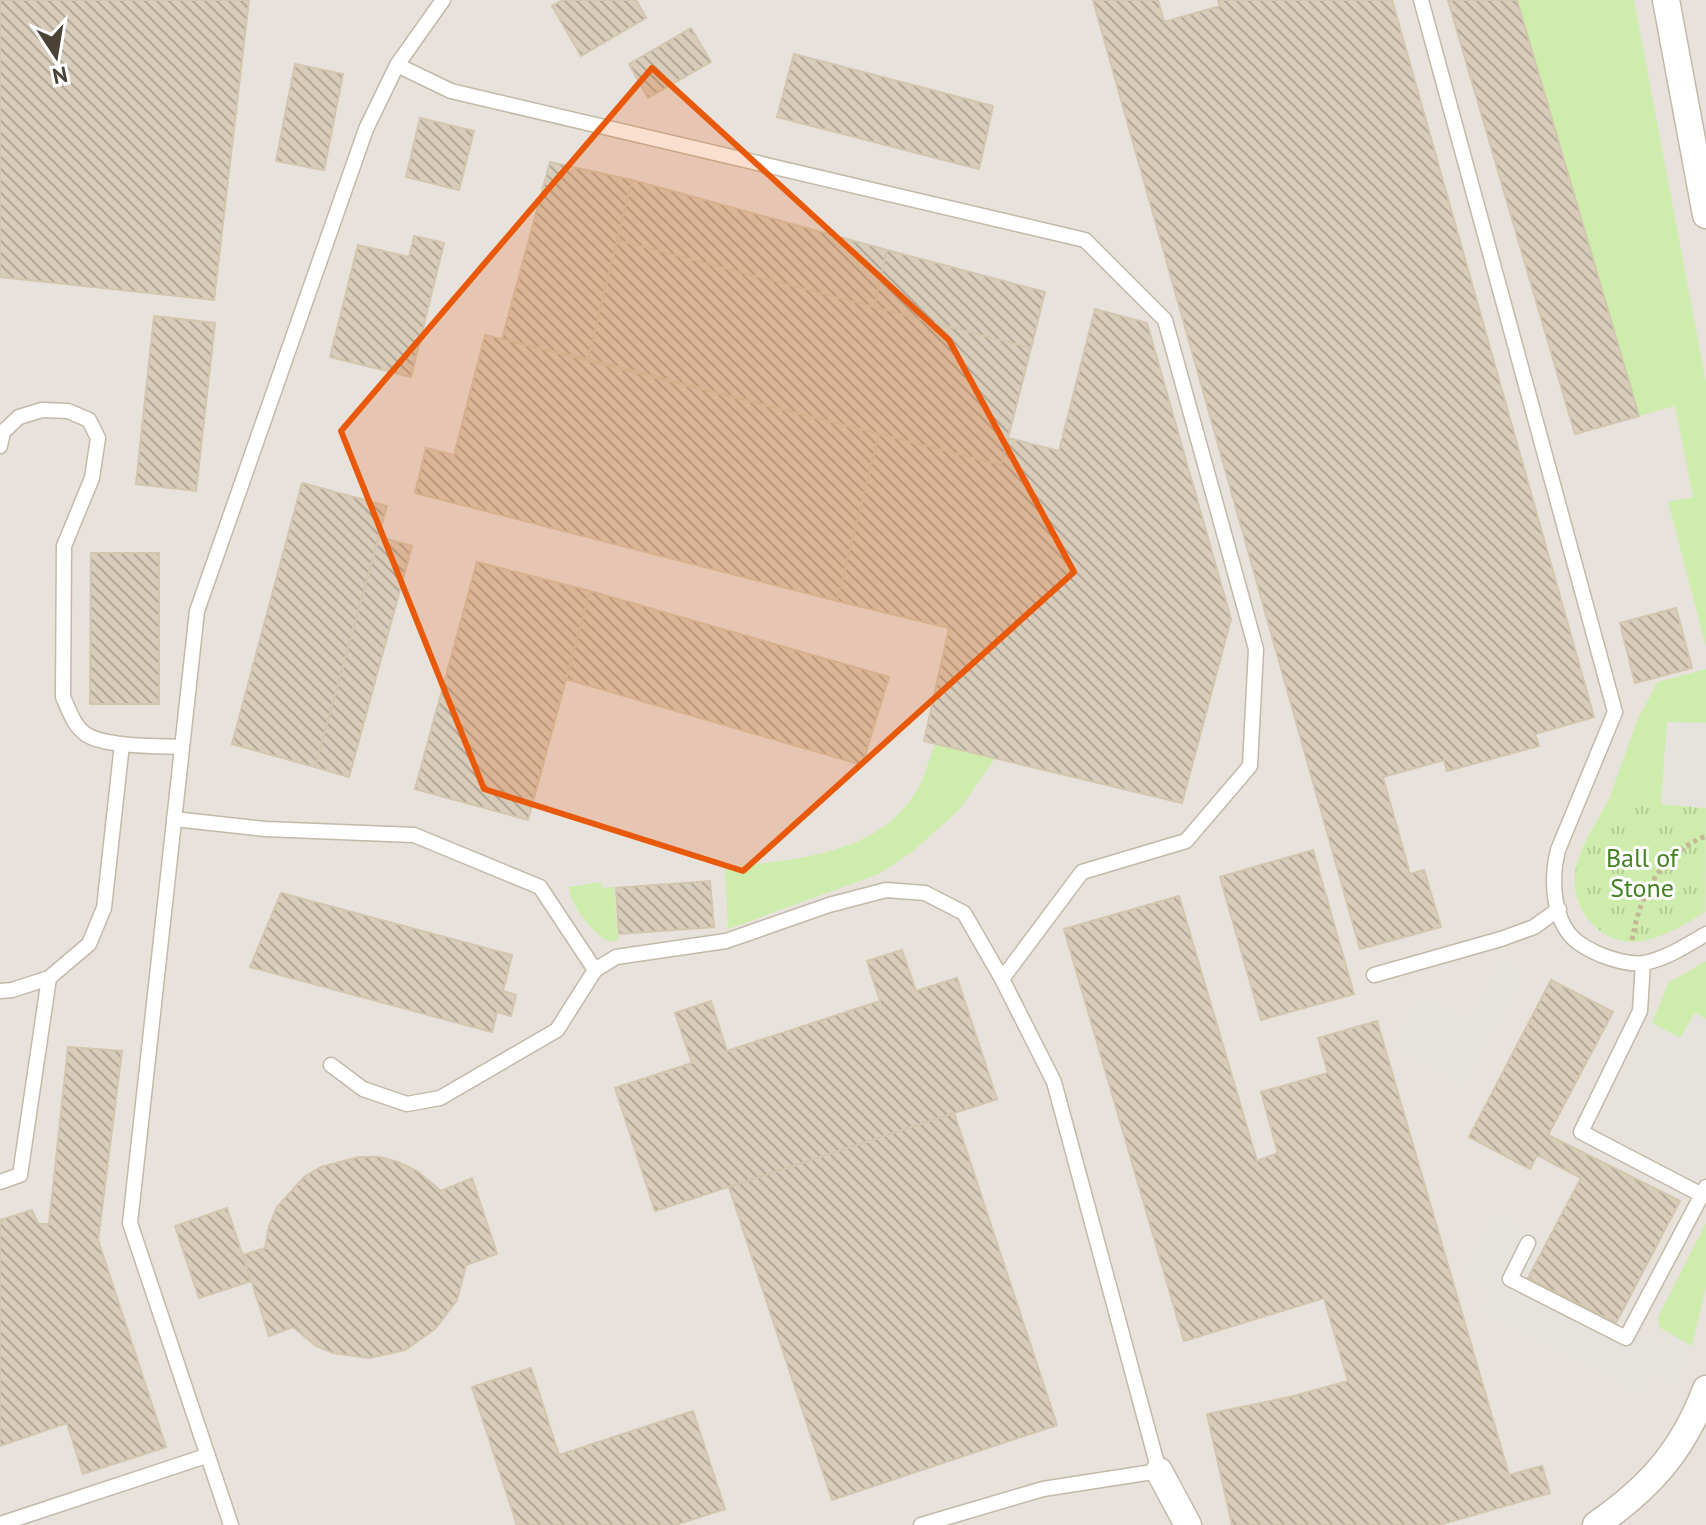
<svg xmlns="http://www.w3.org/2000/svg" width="1706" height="1525" viewBox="0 0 1706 1525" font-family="'PT Sans',sans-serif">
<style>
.industrial{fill:#e7e2dc}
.grass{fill:#ceedac}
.park{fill:url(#park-tufts)}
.parking{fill:#e6e3df}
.building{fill:url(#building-back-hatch);stroke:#d3c6ae;stroke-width:2}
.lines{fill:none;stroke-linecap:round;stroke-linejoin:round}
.service-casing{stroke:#c2b9a8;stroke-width:17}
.minor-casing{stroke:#c2b9a8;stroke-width:29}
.path{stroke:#c5b698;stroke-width:5;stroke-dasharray:4 4;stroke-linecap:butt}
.service{stroke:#fff;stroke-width:14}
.minor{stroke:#fff;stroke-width:26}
.marked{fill:#e8590c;fill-opacity:0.2;stroke:#e8590c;stroke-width:6;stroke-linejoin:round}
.labels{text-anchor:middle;stroke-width:6;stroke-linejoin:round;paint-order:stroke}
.park-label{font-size:26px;fill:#448122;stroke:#fff}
</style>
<defs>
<pattern id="park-tufts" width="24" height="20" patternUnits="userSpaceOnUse" patternTransform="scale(2)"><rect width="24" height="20" fill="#ceedac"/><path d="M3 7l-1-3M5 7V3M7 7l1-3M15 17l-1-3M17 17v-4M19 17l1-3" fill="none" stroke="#b2cc95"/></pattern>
<pattern id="building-back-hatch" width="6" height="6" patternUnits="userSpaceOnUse" patternTransform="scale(2)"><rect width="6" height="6" fill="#d8cdbb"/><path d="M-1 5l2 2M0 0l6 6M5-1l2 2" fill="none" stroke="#b1a899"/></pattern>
</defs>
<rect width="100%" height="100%" fill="#f5f1e7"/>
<path class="industrial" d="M0 0H1706V1525H0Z"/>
<path class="grass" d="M1517 0H1634L1706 383V647L1668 502 1693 497 1675 406 1639 416Z
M1706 669V723H1667L1661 804 1609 799 1638 718 1658 682Z
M935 744 995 758 959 810 913 851 879 874 728 929 725 868C792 859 878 857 917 790 925 777 929 759 935 744Z
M601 882 602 888 614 887 618 941C611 941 605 941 600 936 588 926 568 901 569 887Z
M1706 961V1019L1695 1013 1680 1038 1652 1023 1668 983Z
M1706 1223V1286L1692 1346 1659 1327 1658 1317Z"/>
<path class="park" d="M1609 799 1706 808 1705 912C1686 924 1666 936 1643 941 1603 948 1570 911 1575 873 1579 847 1597 822 1609 799Z"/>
<path class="parking" d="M1667 722 1706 723V808L1661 804Z
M1502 963 1522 974 1464 1084 1396 1048 1422 998 1471 1023Z
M1695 1013 1706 1019V1159L1698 1174 1600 1123 1652 1023 1680 1038Z
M1495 1216 1547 1243 1529 1278 1662 1347 1669 1335 1692 1346 1672 1383 1653 1373 1642 1393 1482 1309 1492 1289 1464 1274Z"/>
<path class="building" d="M0 0H249L214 300 0 277Z
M563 0H636L646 18 581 56 552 6Z
M1093 0H1158L1164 22 1220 6 1218 0H1392L1594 717 1535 734 1539 746 1447 771 1444 760 1383 777 1410 874 1424 870 1441 927 1360 949Z
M1448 0H1517L1639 416 1575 434Z
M691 28 711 62 648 98 629 64Z
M794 54 993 106 979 169 777 117Z
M295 64 343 74 324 170 276 161Z
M420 118 474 131 459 190 406 177Z
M550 162 632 180 588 359 502 339Z
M632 180 887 250 874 307 617 240Z
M414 236 444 243 411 377 330 357 358 245 409 257Z
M617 240 1031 348 1001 465 588 359Z
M887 250 1045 292 1031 348 874 307Z
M1095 309 1147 323 1231 619 1182 803 924 741 949 628 837 601 879 434 1001 465 1008 438 1059 451Z
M154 316 215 323 196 491 136 484Z
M485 335 879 434 837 601 415 493 426 448 454 455Z
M302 483 387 506 315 767 232 744Z
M379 537 412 546 349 777 315 767Z
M91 553H159V704H90Z
M477 562 590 591 528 820 415 789Z
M590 591 889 677 862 765 566 679Z
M1676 608 1692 668 1635 683 1620 623Z
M1313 850 1354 994 1261 1020 1220 877Z
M710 881 714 927 619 934 616 888Z
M281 893 512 955 503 991 516 995 511 1016 497 1012 492 1032 250 967Z
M1179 896 1257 1161 1278 1153 1261 1092 1328 1073 1318 1038 1377 1021 1509 1475 1542 1466 1550 1493 1439 1525H1232L1207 1414 1290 1397 1348 1381 1324 1298 1184 1341 1064 929Z
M902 950 916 991 957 978 997 1099 655 1211 615 1088 692 1063 675 1013 711 1001 727 1051 880 1001 867 961Z
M1551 980 1613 1012 1548 1135 1680 1201 1616 1323 1528 1278 1581 1178 1537 1155 1530 1169 1469 1137Z
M68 1047 122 1051 98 1240 166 1447 83 1474 67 1423 0 1446V1220L32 1210 38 1224H49Z
M954 1113 1057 1425 832 1500 729 1187Z
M359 1157H379L398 1162 417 1171 441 1191 472 1178 497 1254 466 1265 457 1300 435 1329 405 1350 369 1358 333 1353 316 1346 293 1327 269 1336 243 1255 265 1248 269 1226 277 1207 304 1177 321 1167Z
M227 1208 251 1281 199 1298 175 1226Z
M531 1368 559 1455 693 1411 725 1509 675 1525H517L472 1387Z"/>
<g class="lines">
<defs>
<path id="service" d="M1421 0 1615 712 1558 850C1551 878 1552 918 1574 939 1581 946 1592 951 1601 955 1614 960 1630 965 1644 963 1666 959 1687 945 1706 934
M397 65 451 91 1085 240 1165 320 1256 649 1250 766 1186 841 1082 872 1002 979
M0 446 3 432 19 417 42 410 68 411 89 420 98 438 92 478 64 546 63 697C69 710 74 727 87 735 107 747 158 746 182 747
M174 819 265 829 414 835 540 887 595 970 616 957 726 941 829 905 886 890 925 893 964 913 1002 979 1054 1082 1159 1471 1043 1489 921 1525
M1643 963 1640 1011 1581 1132 1702 1195
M1374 975 1501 939 1534 927 1559 909
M0 991 12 990 49 978 89 944 104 908 122 744
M331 1065 363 1089 407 1104 440 1098 557 1030 595 970
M0 1182 20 1175 49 978
M1528 1243 1510 1279 1626 1338 1706 1187
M0 1524 206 1456
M231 1525 130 1223 197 611 366 129 397 65 443 0"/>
<path id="minor" d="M1666 0 1706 215
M1159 1471 1188 1525
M1596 1525C1649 1488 1683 1451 1706 1389"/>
</defs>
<use href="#service" class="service-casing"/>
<use href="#minor" class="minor-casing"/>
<path class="path" d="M1632 940C1640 895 1661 853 1706 836"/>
<use href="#service" class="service"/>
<use href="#minor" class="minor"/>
</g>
<path class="marked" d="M652 68 949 340 1074 572 743 871 484 789 341 431Z"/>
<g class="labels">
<g class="park-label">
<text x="1642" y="867">Ball of<tspan x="1642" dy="30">Stone</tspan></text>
</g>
</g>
<g transform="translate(56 56) rotate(168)" stroke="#ffffff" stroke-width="6" paint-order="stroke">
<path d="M0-6L14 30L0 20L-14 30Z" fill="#494235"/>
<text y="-12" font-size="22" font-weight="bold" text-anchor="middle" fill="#494235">N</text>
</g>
</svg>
